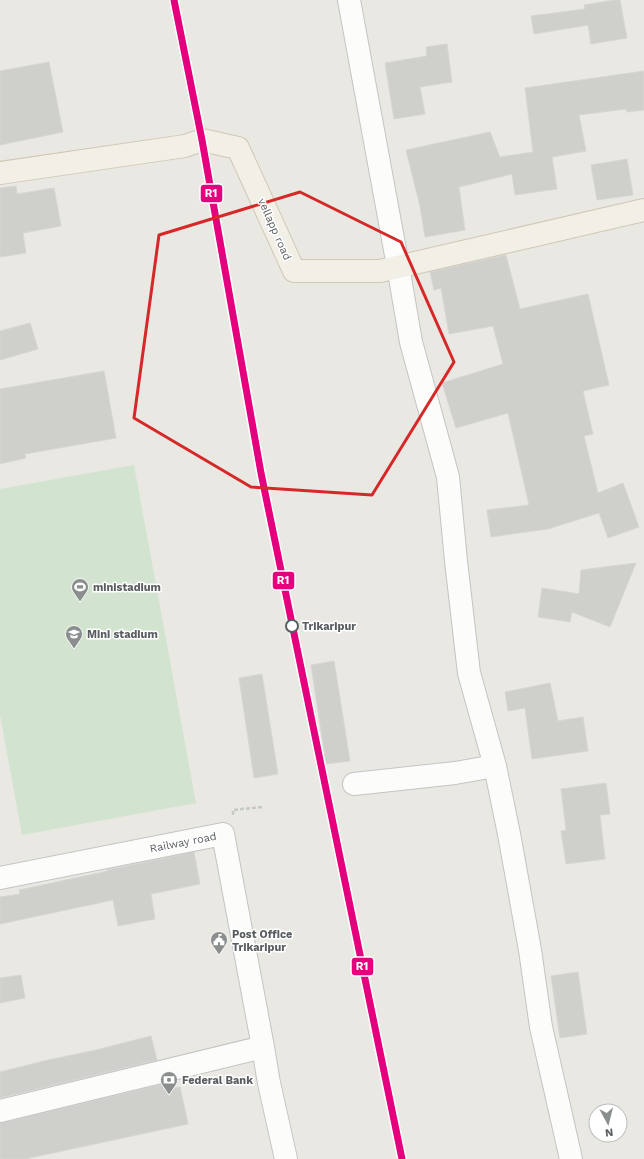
<svg xmlns="http://www.w3.org/2000/svg" width="644" height="1159" viewBox="0 0 644 1159" font-family="'Work Sans',sans-serif">
<style>
.green{fill:#d2e4cf}
.building{fill:#cfcfcc;stroke:#d8d6d2}
.lines{fill:none;stroke-linecap:round;stroke-linejoin:round}
.minor-casing{stroke:#c5c4c4;stroke-width:24}
.major-casing{stroke:#cfc8b3;stroke-width:24}
.path{stroke:#c5c9c6;stroke-width:2.5;stroke-dasharray:4 2;stroke-linecap:butt}
.minor{stroke:#fcfcfb;stroke-width:22}
.major{stroke:#f1efe6;stroke-width:22}
.rail-1-casing{stroke:#fff;stroke-width:10}
.rail-1{stroke:#e5007d;stroke-width:7}
.marked{fill:none;stroke:#d62828;stroke-width:3;stroke-linejoin:round}
.stop-dot{fill:#fff;stroke:#595d60;stroke-width:2}
.labels{text-anchor:middle;stroke-width:3;stroke-linejoin:round;paint-order:stroke}
.street-label{font-size:11px;fill:#595d60;stroke:#fff}
.poi-label{font-size:11px;font-weight:bold;fill:#595d60;stroke:#fff;text-anchor:start}
.stop-label{font-size:11px;font-weight:bold;fill:#595d60;stroke:#fff;text-anchor:start}
.line-badge{stroke:#fff;stroke-width:1.5}
.badge-label{font-size:11px;text-anchor:middle;font-weight:bold;fill:#fff}
</style>
<rect width="100%" height="100%" fill="#e9e8e3"/>
<path class="green" d="M134 465 196 803 22 835 0 715V489Z"/>
<path class="building" d="M614 0H620L627 38 591 44 588 25 534 34 531 16 585 9 584 5Z
M447 44 452 82 420 87 425 114 394 119 385 63 427 56 426 47Z
M49 62 63 132 0 145V71Z
M644 71V110L627 112 626 109 579 115 586 151 552 157 557 189 515 195 512 174 459 187 465 230 425 237 420 206 406 150 490 132 500 157 533 152 525 88Z
M627 159 633 195 597 200 591 165Z
M16 186 17 194 54 188 61 226 23 233 26 253 0 257V188Z
M506 255 520 309 588 294 609 385 583 391 593 434 584 436 598 493 623 483 639 527 608 538 599 513 548 529 491 537 487 510 529 505 508 413 456 428 442 383 503 364 493 326 449 334 441 288 434 290 430 272Z
M30 323 38 349 0 360V331Z
M104 371 116 438 25 454 26 458 0 464V389Z
M636 563 610 627 572 612 570 622 538 617 542 588 579 594 581 570Z
M334 661 350 761 326 764 311 665Z
M262 674 278 774 254 778 239 678Z
M550 683 558 721 583 717 588 751 532 759 525 708 508 711 505 692Z
M606 783 610 814 600 815 605 859 566 864 561 831 566 830 561 789Z
M194 852 200 884 151 894 155 919 118 926 113 900 0 924V897L20 894 19 890 108 871 107 870Z
M578 972 587 1034 560 1038 551 976Z
M21 975 25 998 0 1003V978Z
M151 1036 157 1060 0 1098V1072L48 1060 96 1050Z
M163 1084 164 1090 180 1087 188 1124 25 1159H0V1123Z"/>
<g class="lines">
<defs>
<path id="minor" d="M349 0 398 266 411 342 448 477 456 561 469 673 495 766 509 834 530 950 541 1027 571 1159
M354 784 455 773 495 766
M0 878 223 834 263 1047
M0 1111 263 1047 269 1083 286 1159"/>
<path id="major" d="M0 173 185 146 202 140 238 148 294 271H380L644 210"/>
</defs>
<use href="#minor" class="minor-casing"/>
<use href="#major" class="major-casing"/>
<path class="path" d="M233 815V810L262 807"/>
<use href="#minor" class="minor"/>
<use href="#major" class="major"/>
<defs>
<path id="rail-1" d="M174 0 202 140 261 473 402 1159"/>
</defs>
<use href="#rail-1" class="rail-1-casing"/>
<use href="#rail-1" class="rail-1"/>
</g>
<path class="marked" d="M300 192 401 242 454 362 372 495 251 487 134 418 159 235Z"/>
<defs>
<symbol id="stadium-pin" viewBox="-11 -11 22 30"><path d="M0 17L-7.5 6A9.5 9.5 0 1 1 7.5 6Z" fill="#8b8e8e" stroke="#fff"/><path d="M0-5a6.5 5 0 1 0 0 10a6.5 5 0 1 0 0-10ZM-3.5-1.8h7v3.6h-7Z" fill="#fff"/></symbol>
<symbol id="school-pin" viewBox="-11 -11 22 30"><path d="M0 17L-7.5 6A9.5 9.5 0 1 1 7.5 6Z" fill="#8b8e8e" stroke="#fff"/><path d="M0-5L7-2L0 1L-7-2ZM-4 1L0 2.5L4 1V4Q0 6-4 4Z" fill="#fff"/></symbol>
<symbol id="civic-pin" viewBox="-11 -11 22 30"><path d="M0 17L-7.5 6A9.5 9.5 0 1 1 7.5 6Z" fill="#8b8e8e" stroke="#fff"/><path d="M-.6-6.5H3V-4.5H.6V-3L4-1V1h2V6H-6V1h2V-1L-.6-3ZM-1.2 2.5V6h2.4V2.5Z" fill="#fff"/></symbol>
<symbol id="bank-pin" viewBox="-11 -11 22 30"><path d="M0 17L-7.5 6A9.5 9.5 0 1 1 7.5 6Z" fill="#8b8e8e" stroke="#fff"/><path d="M-6-4H6V4H-6ZM0-2.3a2.3 2.3 0 1 0 0 4.6a2.3 2.3 0 1 0 0-4.6Z" fill="#fff"/></symbol>
</defs>
<g fill-rule="evenodd">
<use href="#stadium-pin" x="70" y="577" width="20" height="27"/>
<use href="#school-pin" x="64" y="624" width="20" height="27"/>
<use href="#civic-pin" x="209" y="930" width="20" height="27"/>
<use href="#bank-pin" x="159" y="1070" width="20" height="27"/>
</g>
<circle class="stop-dot" cx="292" cy="626" r="6"/>
<g class="labels">
<g class="street-label">
<text transform="translate(275 229) rotate(66)" y="4">vellapp road</text>
<text transform="translate(183 842) rotate(-11)" y="4">Railway road</text>
</g>
<g class="poi-label">
<text x="93" y="591">ministadium</text>
<text x="87" y="638">Mini stadium</text>
<text x="232" y="938">Post Office<tspan x="232" dy="13">Trikaripur</tspan></text>
<text x="182" y="1084">Federal Bank</text>
</g>
<g class="stop-label">
<text x="302" y="630">Trikaripur</text>
</g>
</g>
<g class="line-badge">
<rect x="200" y="184" width="23" height="19" rx="4" fill="#e5007d"/>
<rect x="272" y="571" width="23" height="19" rx="4" fill="#e5007d"/>
<rect x="351" y="957" width="23" height="19" rx="4" fill="#e5007d"/>
</g>
<g class="badge-label">
<text x="211" y="197">R1</text>
<text x="283" y="584">R1</text>
<text x="362" y="970">R1</text>
</g>
<g transform="translate(608 1123) rotate(173)"><circle r="19" fill="#ffffff" stroke="#bdbebf"/>
<path d="M0-3L7 15L0 10L-7 15Z" fill="#8b8e8e"/>
<text y="-6" font-size="11" font-weight="bold" text-anchor="middle" fill="#595d60">N</text>
</g>
</svg>
